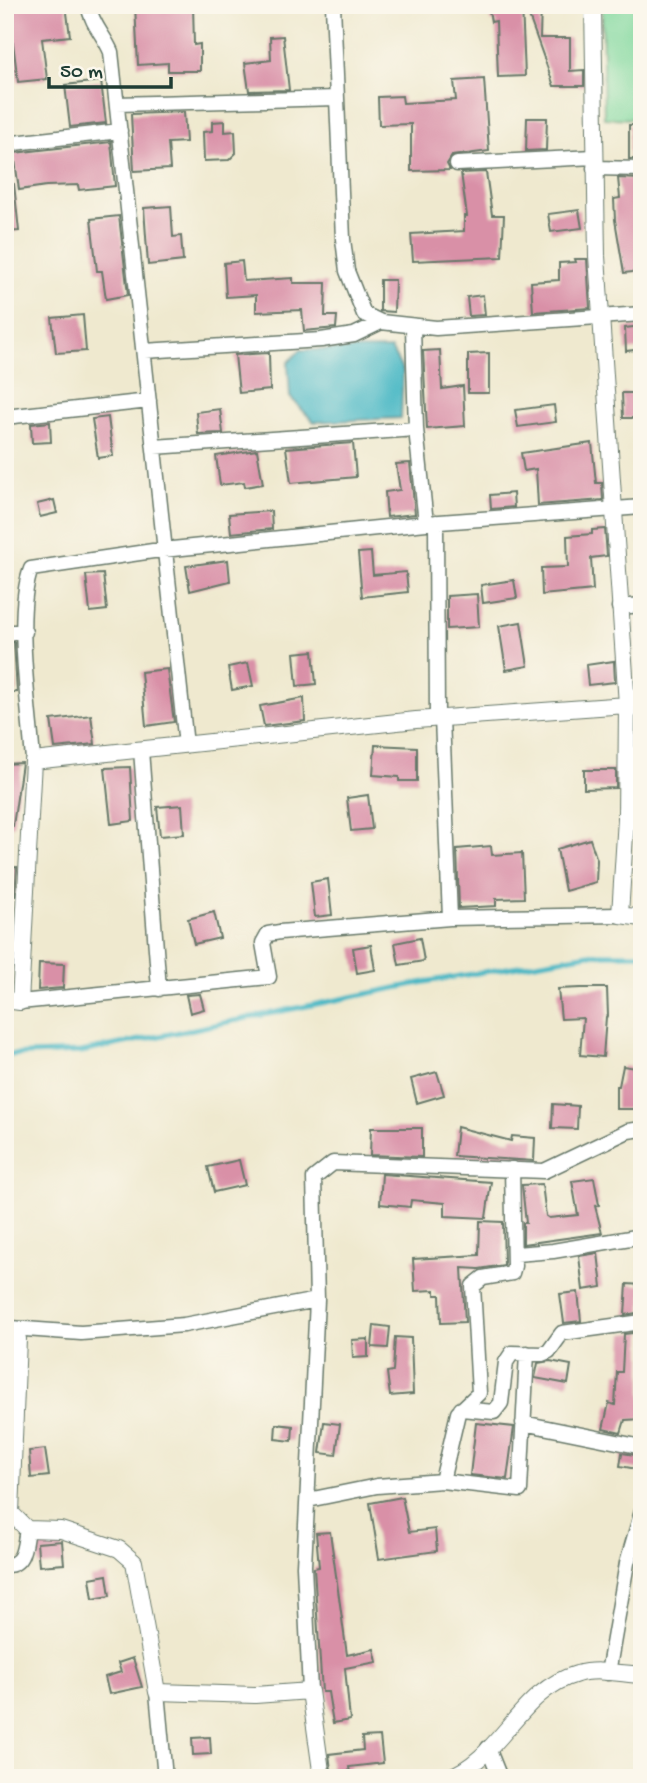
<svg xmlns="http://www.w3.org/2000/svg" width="647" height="1783" viewBox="0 0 647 1783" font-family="'Gochi Hand',sans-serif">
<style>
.green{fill:#80d89d;stroke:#508a68;stroke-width:2}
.water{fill:#4ab8c5;stroke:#347a7c;stroke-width:2}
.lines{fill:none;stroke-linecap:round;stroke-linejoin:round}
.stream{stroke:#4ab8c5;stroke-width:5}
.building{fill:#d990a7}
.minor-casing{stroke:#68796a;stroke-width:17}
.tertiary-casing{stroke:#68796a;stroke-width:18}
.minor{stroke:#fff;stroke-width:14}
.tertiary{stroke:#fff;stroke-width:16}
</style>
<rect width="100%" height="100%" fill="#fbf7ec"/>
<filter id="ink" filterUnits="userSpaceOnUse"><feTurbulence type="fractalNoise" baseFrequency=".0143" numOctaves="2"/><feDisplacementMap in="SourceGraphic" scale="14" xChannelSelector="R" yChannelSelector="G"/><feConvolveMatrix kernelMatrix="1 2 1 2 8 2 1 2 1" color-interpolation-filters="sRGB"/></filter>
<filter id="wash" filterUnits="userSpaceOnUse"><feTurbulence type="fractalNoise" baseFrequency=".00686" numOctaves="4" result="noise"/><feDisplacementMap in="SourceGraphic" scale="28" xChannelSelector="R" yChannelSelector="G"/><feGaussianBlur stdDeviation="1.57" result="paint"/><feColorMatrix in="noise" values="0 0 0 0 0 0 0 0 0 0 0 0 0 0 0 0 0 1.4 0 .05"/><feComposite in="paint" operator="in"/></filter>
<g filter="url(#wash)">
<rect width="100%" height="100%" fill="#efe9cf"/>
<path class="green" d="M602 5H642V119L604 118Z"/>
<path class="water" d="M391 349 403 371 401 418 314 422 290 397 288 363 300 350Z"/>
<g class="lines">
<path class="stream" d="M5 1055 81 1052 425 982 589 954H642"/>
</g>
<g id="blocks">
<path class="building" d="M5 5H66L70 36 42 39 47 79 18 82 13 43 5 44Z
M135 5H193L194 45 200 44V71H168V63L138 65Z
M488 5H522L525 76 498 77 496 21 491 22Z
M525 5H541L540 38H570V71L584 70V86H554Z
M283 36 289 90 249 91 245 63 271 60 270 37Z
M484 79 489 151 452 156 447 164 450 170 411 171V124L379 125 378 97 402 96 403 103 456 100 454 81Z
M101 81 106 123 70 127 65 85Z
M184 112 186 142 168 143 170 169 134 171 131 114Z
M527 118H547L546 150 526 151Z
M225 121V132L235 131 236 153 229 160 204 161 203 132 212 131V122Z
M629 125H642V159H629Z
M111 142 115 186 79 190 78 185 46 186 19 190 14 153Z
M486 172 492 215H504L502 257 413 261 411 234 464 231V216H467L461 173Z
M618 178 642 179V271L624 273 615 220 614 199 620 198Z
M14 184 19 231 5 232V185Z
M171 206 173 237 181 236 183 261 148 265 144 208Z
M579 210 582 228 551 232 548 214Z
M119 216 128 295 106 299 102 271H97L91 219Z
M575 259H587L590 308 533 312 531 282 559 280V263L576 262Z
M242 261 244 281 293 278V283H326L325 316H337L336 328 304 331 302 310 256 312V295L226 297 224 263Z
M380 280H395L394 312 380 311Z
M483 295 485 315 469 316 467 297Z
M83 315 86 351 56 353 52 318Z
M642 326V349L626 351 625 328Z
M440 350 442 389 463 386 465 426 427 429 423 351Z
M269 353 270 390 239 393 235 355Z
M489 353V393H468V354Z
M622 393H642V418H623Z
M554 405 556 422 518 427 515 410Z
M220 409 223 433 198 434 196 412Z
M108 417 113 456 98 458 92 419Z
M50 422 51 442 32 443 31 424Z
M353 443 356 477 291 483 286 448Z
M592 443 596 483H602L603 500 538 505 536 469 524 471 521 453Z
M257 450 263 484 245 487 244 482 220 485 216 456Z
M410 463 415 514 387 517 385 492 400 490 396 464Z
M513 493 514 507 491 509 490 495Z
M54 500 57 513 40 517 37 504Z
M271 511 272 529 231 533 229 514Z
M605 529 607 556 591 558 593 590 542 595 541 568 568 567 567 536 592 534V530Z
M371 552 373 575 406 572 408 592 362 597 358 553Z
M228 560 230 581 190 591 186 566Z
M103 574 107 610 90 612 86 575Z
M514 580 517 598 483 603 481 585Z
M477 594 479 627 447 629V596Z
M521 622 528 666 506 670 499 626Z
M5 642H14L17 692 5 693Z
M313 651 316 684 297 686 294 653Z
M614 661 615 682 588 685 586 665Z
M248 663 253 686 232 690 228 667Z
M167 669 174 722 146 726 141 672Z
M304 698 305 721 264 726 260 706Z
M91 715 95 744 55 748 51 720Z
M375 745 417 747V781H399V777L373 775Z
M22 763 13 826 5 825V764Z
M130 767 133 821 111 824 105 768Z
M584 770H616V788L584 789Z
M368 795 372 829 351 831 347 798Z
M182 805 184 834 160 836 157 807Z
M590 839 597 860 596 882 565 891 557 849Z
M491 846 492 855 522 853 524 898 496 899V906L459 908 457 849Z
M17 867 15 896 5 897V868Z
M328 879 332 915 315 917 311 882Z
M214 912 220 938 194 944 188 919Z
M420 938 424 961 399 965 395 943Z
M371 945 375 970 357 973 353 948Z
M39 963 64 964 63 988 38 990Z
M581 988H607L608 1016 606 1017 603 1057 580 1055 583 1018 561 1019 558 989Z
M200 994 204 1009 190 1013 186 995Z
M623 1066 642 1069V1109H616V1086H619Z
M437 1072 444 1095 417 1103 411 1079Z
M553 1104 578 1106 577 1129 552 1128Z
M457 1127 511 1141 512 1136 535 1138 534 1161 454 1156Z
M371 1128H422V1157L370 1155Z
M239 1160 245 1185 214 1192 208 1167Z
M382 1174 491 1182 486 1218 445 1216V1203L411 1200 410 1207 380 1204Z
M594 1178 599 1205 595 1206 602 1233 523 1244V1223H526L522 1185 542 1184 546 1216 549 1218 578 1215 572 1181Z
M480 1221 503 1222 504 1265 479 1269 462 1268 465 1322 441 1323 440 1295H435V1290L415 1291 413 1259 479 1255Z
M598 1253 602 1287 583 1290 579 1256Z
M627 1284 642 1285V1312L625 1315Z
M578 1292 581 1321 564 1323 560 1294Z
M374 1325 390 1327 388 1348 372 1347Z
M642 1332V1419L625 1420 621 1433 603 1429 609 1403 615 1405 617 1372H622L624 1334Z
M395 1337 411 1338 413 1394 390 1396 387 1372 393 1371Z
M368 1339V1357L353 1358 352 1340Z
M550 1361 571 1365 568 1384 535 1378 538 1363Z
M324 1422 340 1424 336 1455 320 1453Z
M476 1423 514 1427 507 1479 470 1475Z
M276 1424 293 1426 292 1441 275 1439Z
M45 1449 49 1476 31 1478 29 1451Z
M622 1453 642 1456V1470L620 1466Z
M402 1497 409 1532 435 1529 437 1551 379 1559 370 1503Z
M330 1532 347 1655 374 1649 377 1662 345 1668 350 1720 333 1723 328 1692H322L314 1568 319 1567 316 1533Z
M62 1541 64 1564 39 1566 37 1543Z
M107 1575 110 1596 93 1599 90 1578Z
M133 1658 142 1687 109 1694 105 1677 121 1672 118 1663Z
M380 1736 383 1763 349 1767 351 1778H332L329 1754 363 1750 362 1737Z
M210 1737 211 1754 193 1755 192 1738Z"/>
</g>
</g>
<g filter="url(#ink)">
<use href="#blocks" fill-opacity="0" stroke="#68796a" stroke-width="2"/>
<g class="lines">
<defs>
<path id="minor" d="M88 5C92 25 104 35 111 52L186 745
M333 5 343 239 347 271 364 314 381 322 436 328 642 314
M117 104 337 98
M5 144 120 131
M457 164 594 157
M594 168 642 169
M413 328 416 429 426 523
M144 351 321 340 354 335 381 322
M5 417 149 401
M154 447 416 429
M436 522 437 719
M619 607 642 605
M5 632H25
M442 718 450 918
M141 750 159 989
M33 761C30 711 14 613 31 569L153 551 426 523 642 507
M627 787 642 789
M20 1002 269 977 263 943 268 934 280 932 450 918 620 915
M516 1254 553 1251 642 1236
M11 1328 81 1333 184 1325 317 1300
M461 1409 494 1412 501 1403 506 1362 512 1353 542 1354 549 1351 562 1333 642 1322
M523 1423 642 1447
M442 1481 520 1490 527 1353
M308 1500 377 1486 442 1481 458 1413 479 1393 473 1286 483 1278 512 1273 514 1266 512 1169
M5 1565C25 1566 24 1544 27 1529
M608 1673 627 1563 642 1511
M310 1691 304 1566 317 1300 314 1178 333 1163 544 1171 628 1131 642 1129
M157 1692 165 1778
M488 1748 500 1778"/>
<path id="tertiary" d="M593 5 597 256 627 705 626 818 620 915 642 918
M5 1000 20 1002 33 761 416 720 627 705
M5 1327 11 1328 18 1339 11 1513 27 1529 61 1530 119 1549 134 1562 157 1692 255 1695 310 1691 322 1778
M447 1778C501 1759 519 1690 577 1674 597 1668 621 1674 642 1675"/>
</defs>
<use href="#minor" class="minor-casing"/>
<use href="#tertiary" class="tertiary-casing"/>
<use href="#minor" class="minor"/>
<use href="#tertiary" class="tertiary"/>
</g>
</g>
<rect width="647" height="1783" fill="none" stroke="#fbf7ec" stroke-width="28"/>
<path d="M49 77v10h122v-10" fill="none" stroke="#1f3d34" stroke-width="3.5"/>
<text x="60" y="77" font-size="21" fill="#1f3d34" stroke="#fbf7ec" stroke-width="5" paint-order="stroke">50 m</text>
</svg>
